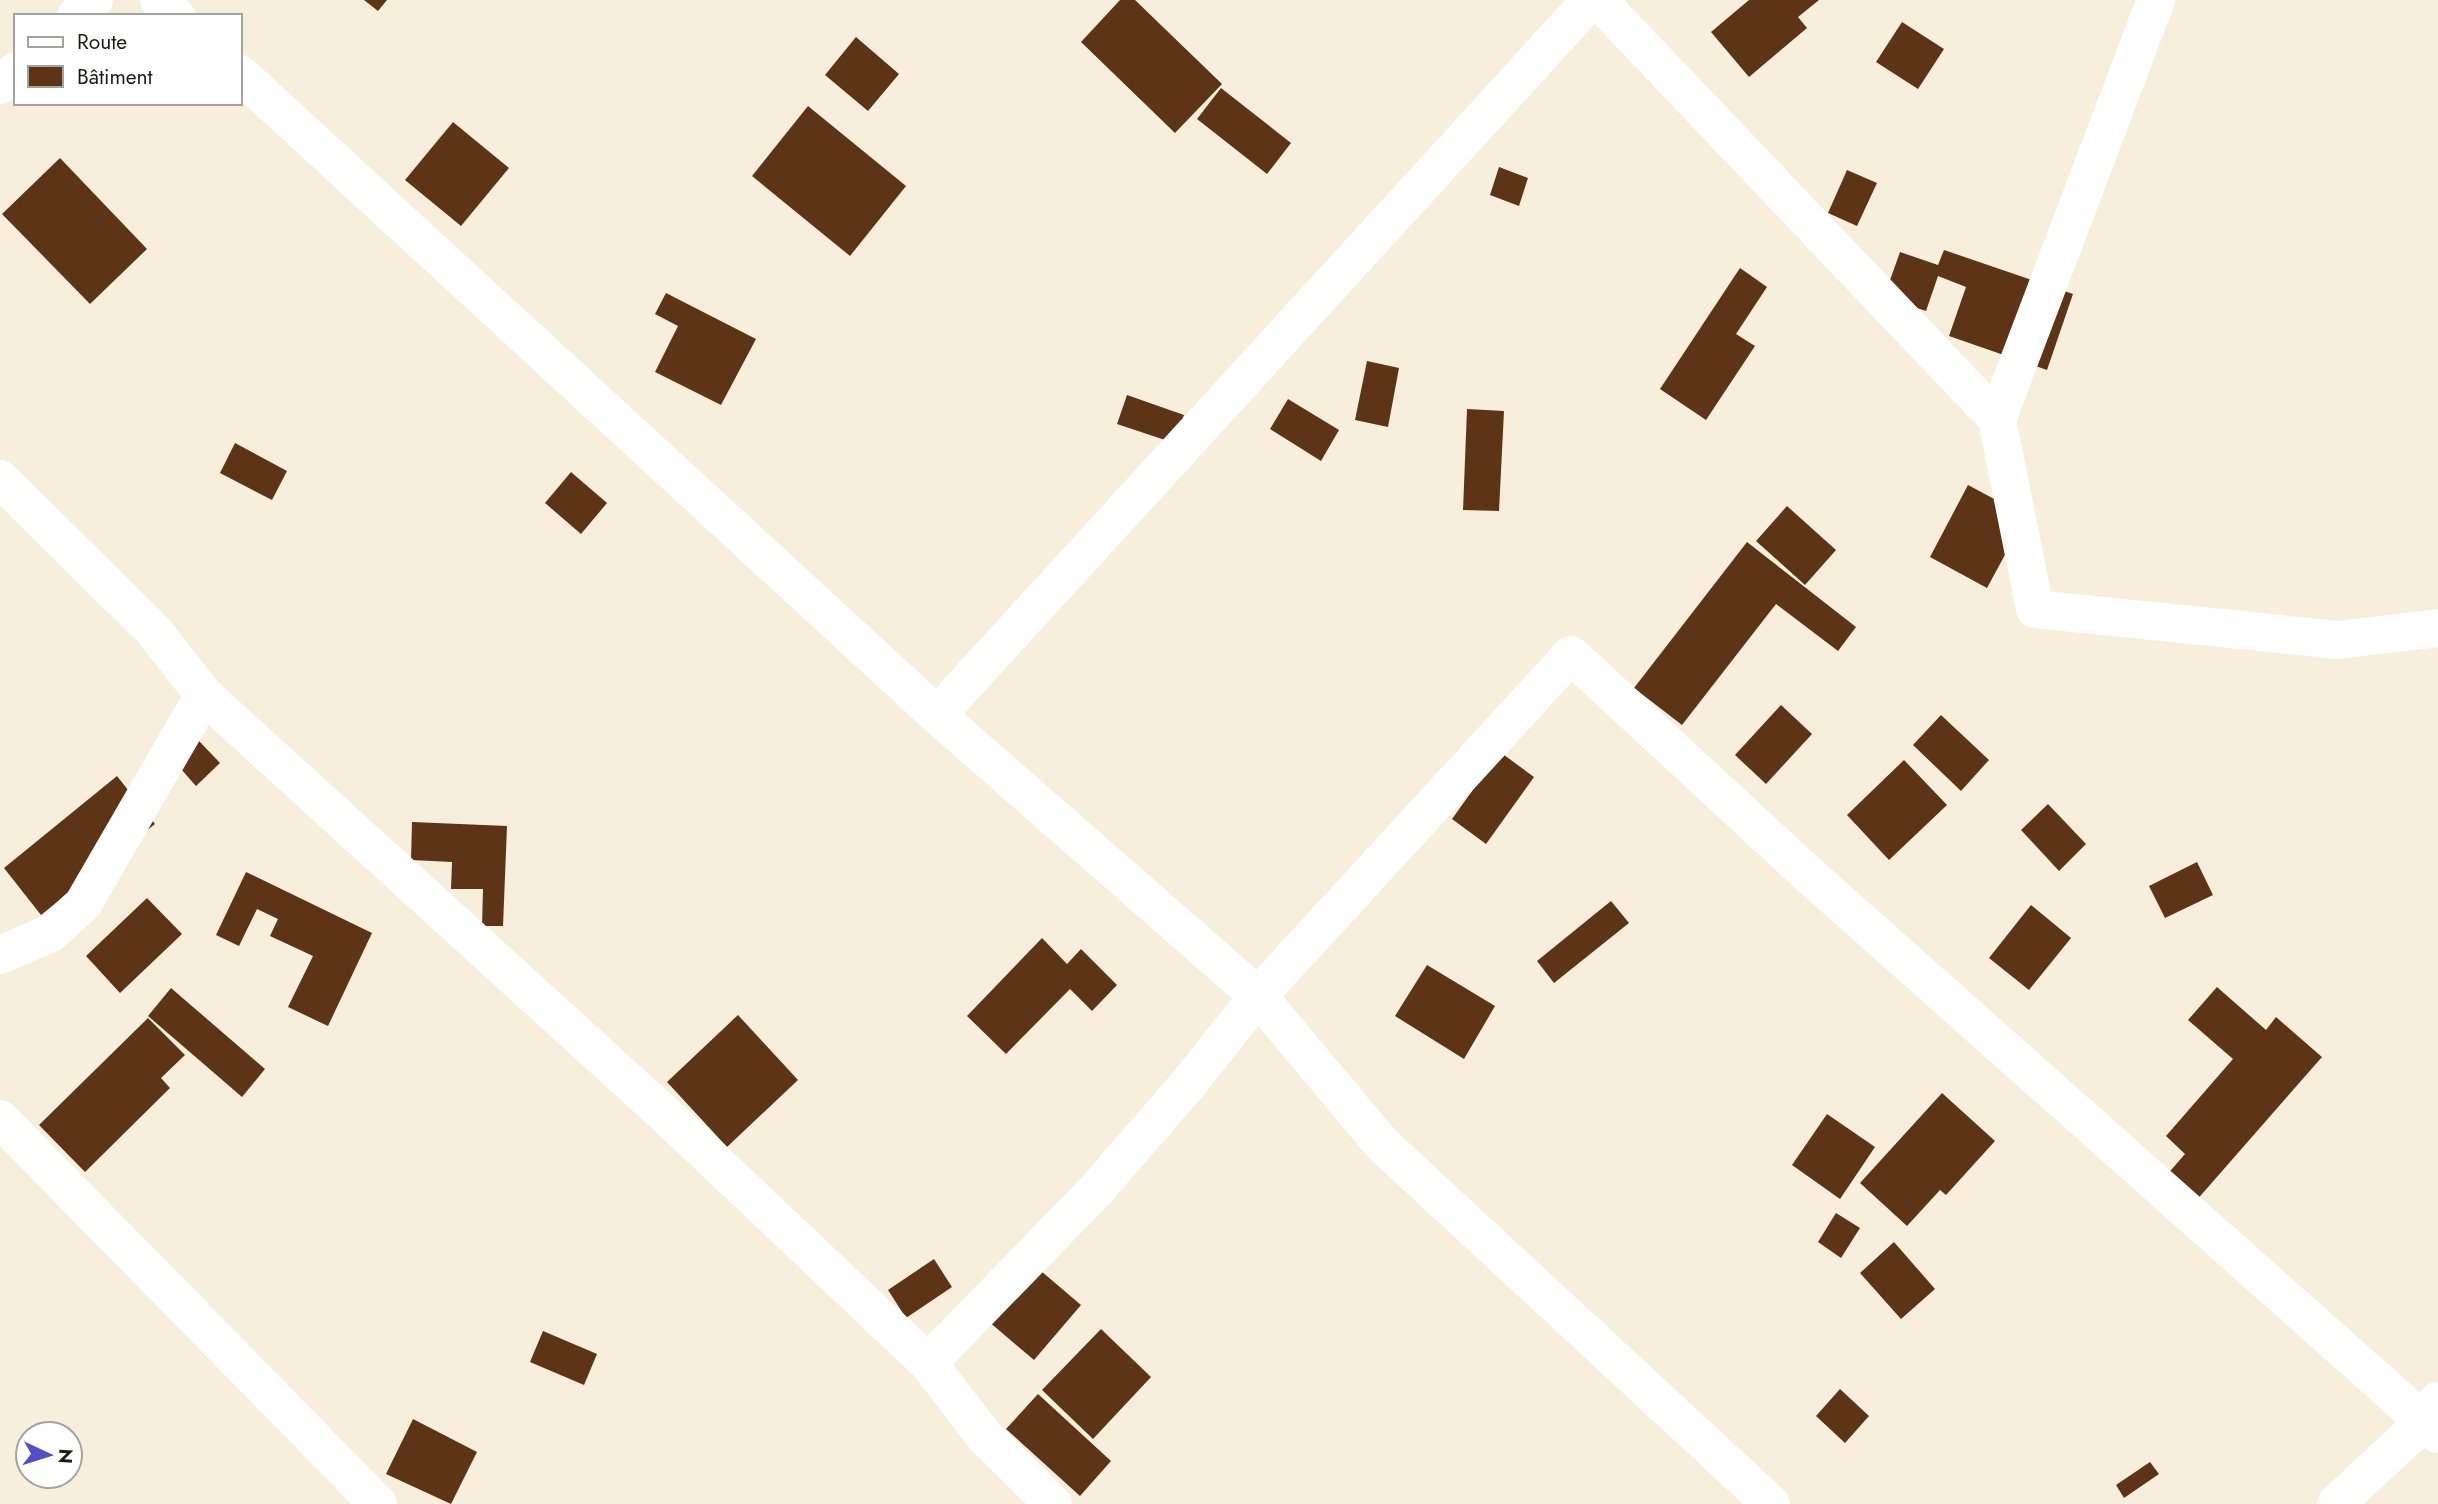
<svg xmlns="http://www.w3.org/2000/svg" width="2438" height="1504" viewBox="0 0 2438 1504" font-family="Jost,sans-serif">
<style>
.building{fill:#5d3416}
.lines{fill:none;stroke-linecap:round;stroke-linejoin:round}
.minor{stroke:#fff;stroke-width:38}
</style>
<rect width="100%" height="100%" fill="#f7efdb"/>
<path class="building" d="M364 0H387L378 11Z
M1120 0H1135L1222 84 1175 133 1081 42Z
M1749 0H1819L1798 17 1807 28 1749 77 1711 32Z
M1902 22 1944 49 1918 89 1876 62Z
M856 37 899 74 868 111 825 75Z
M1221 88 1291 143 1267 174 1197 119Z
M808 106 906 186 850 256 752 176Z
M453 122 509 168 461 226 405 180Z
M60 158 147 249 90 304 2 214Z
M1499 167 1528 178 1519 206 1490 195Z
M1847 170 1877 183 1857 226 1828 213Z
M1944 250 2073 294 2047 370 1949 336 1966 287 1938 276 1926 311 1884 297 1900 252 1938 265Z
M1740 268 1767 287 1736 334 1755 346 1706 420 1660 389Z
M666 293 756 339 721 405 655 372 678 326 655 314Z
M1367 361 1399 368 1388 427 1355 420Z
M1127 395 1184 415 1174 443 1117 424Z
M1288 399 1339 430 1321 461 1270 429Z
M1467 409 1504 411 1499 511 1463 510Z
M235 443 287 471 272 500 220 473Z
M571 472 607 503 581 534 545 503Z
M1968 485 2026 516 1987 588 1930 557Z
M1787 506 1836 550 1805 585 1756 541Z
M1747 542 1856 627 1838 651 1776 604 1682 725 1634 688Z
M1781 705 1812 734 1766 784 1735 755Z
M1941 715 1989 760 1961 791 1913 745Z
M180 721 220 763 196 786 158 743Z
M1500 752 1534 777 1486 844 1452 819Z
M1904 760 1947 805 1889 860 1847 815Z
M117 776 155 824 41 915 4 868Z
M2048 804 2086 844 2059 871 2021 830Z
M412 822 507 826 503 926H482L483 889H451L452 862 411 860Z
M2197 862 2213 895 2165 918 2149 886Z
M246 872 372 933 328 1026 288 1007 313 956 270 936 278 919 257 909 239 946 216 935Z
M147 898 182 934 120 993 86 956Z
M1611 901 1629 923 1554 983 1537 961Z
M2031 905 2071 938 2029 990 1989 958Z
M1042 938 1067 964 1081 949 1117 985 1092 1011 1070 989 1006 1054 967 1016Z
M1427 965 1495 1006 1464 1059 1395 1016Z
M2217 987 2266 1030 2276 1017 2322 1057 2195 1202 2165 1177 2185 1154 2166 1136 2233 1059 2188 1020Z
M171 988 265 1069 242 1097 148 1016Z
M738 1015 798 1080 727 1147 667 1082Z
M148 1018 185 1055 161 1078 170 1088 85 1172 39 1125Z
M1942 1093 1995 1141 1946 1195 1940 1190 1907 1226 1860 1183Z
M1827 1114 1875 1147 1840 1199 1792 1165Z
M1836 1213 1860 1228 1841 1258 1818 1242Z
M1894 1242 1935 1289 1901 1319 1860 1273Z
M1021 1254 1081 1305 1034 1360 974 1309Z
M934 1259 952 1287 906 1318 888 1290Z
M1101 1329 1151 1377 1093 1439 1042 1390Z
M543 1331 597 1354 584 1385 530 1362Z
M1840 1389 1869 1416 1845 1443 1816 1416Z
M1038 1394 1111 1461 1080 1496 1006 1429Z
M413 1419 477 1452 451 1504 386 1474Z
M2150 1462 2159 1474 2124 1498 2116 1485Z"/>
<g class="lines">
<path class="minor" d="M159 0 176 16
M1591 0 937 715 1258 996 1382 1144 1771 1504
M1598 0 1997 419 2035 609 2337 640 2438 628
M76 16 94 0
M240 74 937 715
M0 85 16 71
M1997 419 2156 0
M0 479 153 630 204 695 671 1120 928 1363 985 1437 1053 1504
M0 955 51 933 83 904 204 695
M0 1119 378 1504
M928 1363 1097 1189 1189 1083 1258 996 1571 655 1809 875 2438 1434
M2336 1504 2425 1421 2437 1401"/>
</g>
<rect x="14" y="14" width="228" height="91" fill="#ffffff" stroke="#a5a3a1" stroke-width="2"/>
<rect x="28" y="37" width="35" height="10" fill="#ffffff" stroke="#a5a3a1" stroke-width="2"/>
<text x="77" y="49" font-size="21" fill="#1d1a13">Route</text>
<rect x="28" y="66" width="35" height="21" fill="#5d3416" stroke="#a5a3a1" stroke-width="2"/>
<text x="77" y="84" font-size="21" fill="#1d1a13">Bâtiment</text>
<g transform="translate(49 1455) rotate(94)"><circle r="33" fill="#ffffff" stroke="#a5a3a1" stroke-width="2"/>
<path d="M0-5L12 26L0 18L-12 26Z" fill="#514fc6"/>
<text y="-10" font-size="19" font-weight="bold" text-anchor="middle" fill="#1d1a13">N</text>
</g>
</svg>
